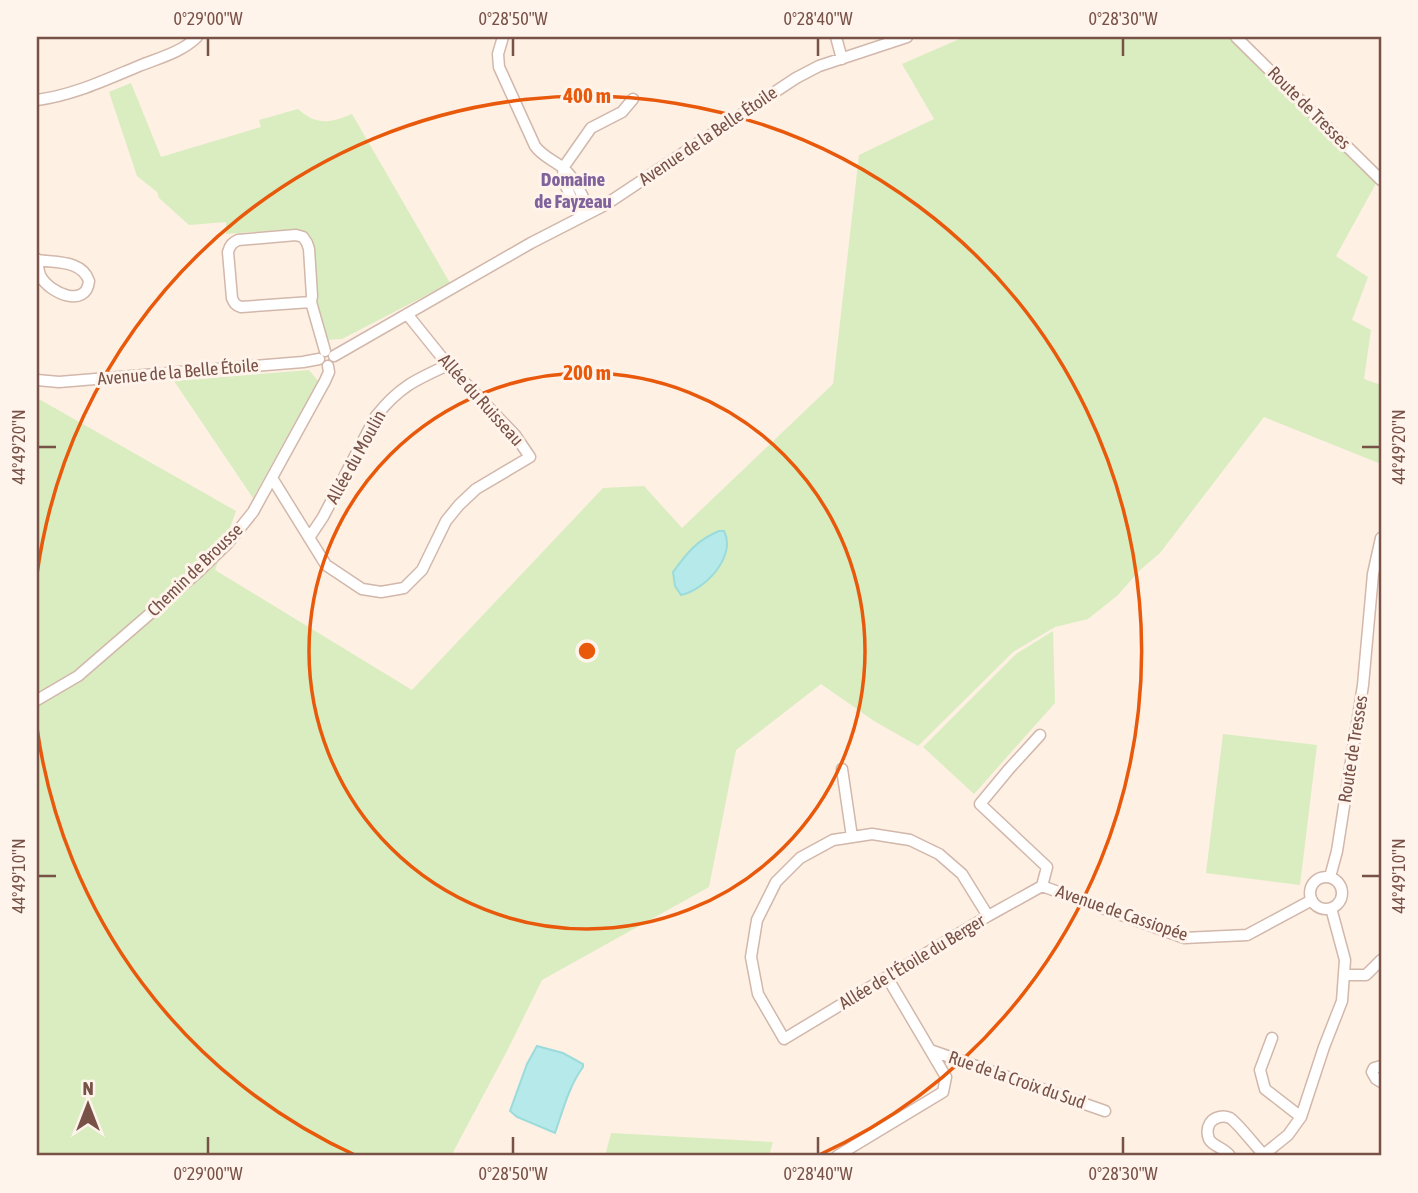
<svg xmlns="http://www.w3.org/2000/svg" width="1418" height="1193" viewBox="0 0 1418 1193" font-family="'Asap Condensed',sans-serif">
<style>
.green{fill:#d9edc0}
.water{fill:#b6e9e9;stroke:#9bdbdc;stroke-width:2}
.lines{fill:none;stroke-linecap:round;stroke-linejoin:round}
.minor-casing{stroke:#d2b7ab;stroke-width:13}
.minor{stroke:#fff;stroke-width:10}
.ticks{fill:none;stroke:#785147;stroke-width:2.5}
.ring{fill:none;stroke:#e8590c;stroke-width:3.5}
.labels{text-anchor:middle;stroke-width:6;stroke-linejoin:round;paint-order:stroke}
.street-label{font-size:18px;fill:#785147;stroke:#fff4eb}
.neighbourhood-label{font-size:19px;font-weight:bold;fill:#80629c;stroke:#fff4eb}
.centre{fill:#e8590c;stroke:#fff4eb;stroke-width:3.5}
.ring-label{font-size:21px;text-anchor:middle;font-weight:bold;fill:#e8590c;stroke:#fff4eb;stroke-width:6;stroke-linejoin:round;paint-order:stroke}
.neatline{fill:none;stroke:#785147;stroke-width:2.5}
.ticks-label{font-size:18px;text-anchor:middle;fill:#785147}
</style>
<rect width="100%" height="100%" fill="#fef0e3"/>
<path class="green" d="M964 37H1236L1379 178 1336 256 1368 277 1352 320 1371 330 1364 379 1381 385V464L1264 417 1160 553 1139 571 1118 595 1088 619 1055 627 1013 652 918 746 874 721 821 684 736 750 709 887 542 980 508 1049 451 1156H37V398L236 511 215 570 412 690 603 488 644 486 682 528 833 384 859 155 934 119 902 64Z
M131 83 161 157 261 127 259 120 298 109C317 126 330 123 352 114L450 283 342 339 327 340 318 312 313 243C311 234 304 229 294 229L226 234V222L189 225 159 198 157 192 137 176 109 92Z
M309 370 318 381 253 498 174 381Z
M1053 631 1055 703 974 794 923 747 1016 654Z
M1223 734 1317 745 1300 885 1206 873Z
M611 1133 773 1142 769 1156H605Z"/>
<path class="water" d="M719 531H724C737 556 705 590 681 595L675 586 673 572C687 553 697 540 719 531Z
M537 1046 563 1053 583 1064V1067C569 1086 563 1110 555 1133L517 1117 510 1111 527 1064Z"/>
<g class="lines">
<defs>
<path id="minor" d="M503 37 498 54 499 67 535 146C542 156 553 160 562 167 576 179 583 197 590 212
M836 37 842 59
M1236 37 1381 180
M37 100C74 95 105 80 139 66 159 58 182 52 197 37
M563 168 591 128 622 112 633 99
M563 168 564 182 580 217
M37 259C38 265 38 271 41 277 50 293 86 309 89 281 82 260 56 263 37 260
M311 302 241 307C235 305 234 303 232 298L228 252C230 245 232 243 238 240L296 235 303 237 307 243 309 249 312 296 311 302 325 351
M334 356 531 243 605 205 796 78 819 66 907 37
M37 380 59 382 303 362 319 359
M272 478 326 565 362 589 381 592 404 588 422 570 446 521 459 505 476 489 530 457 515 435 448 365 407 314
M309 538 323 517 376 416C399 387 415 380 448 365
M37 700 78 676 197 573 228 543 253 512 325 381 329 372 328 366
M1040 735 1009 769 980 804 1047 867 1042 886 1184 938 1247 935 1312 900
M842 769 852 837
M1330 877 1337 851 1363 685 1373 574 1381 538
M1310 893a16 16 0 1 1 32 0a16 16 0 1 1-32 0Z
M988 916 962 874 939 854 910 840 872 834 833 840 800 858 776 882 757 920 751 957 758 994 784 1039 988 916 1042 886
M1344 975H1366L1381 960
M1272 1038 1260 1070 1265 1089 1301 1117
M930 1050 1105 1111
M1381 1066 1374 1068 1372 1072 1376 1079 1381 1082
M837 1156 943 1092 946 1077 887 977
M1230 1156C1224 1147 1213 1147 1209 1139 1207 1134 1207 1128 1210 1123 1214 1117 1223 1115 1230 1118 1236 1121 1257 1148 1264 1155
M1262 1156 1288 1135 1301 1117 1324 1047 1342 1001 1345 960 1331 908"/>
</defs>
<use href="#minor" class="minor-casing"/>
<use href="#minor" class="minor"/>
</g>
<path class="ticks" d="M208 38V56M513 38V56M818 38V56M1123 38V56M38 447H56M1362 447H1380M38 876H56M1362 876H1380M208 1137V1154M513 1137V1154M818 1137V1154M1123 1137V1154"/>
<g class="ring">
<circle cx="587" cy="651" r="278"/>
<path d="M357 1156A555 555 0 0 1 37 728M37 574A555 555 0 1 1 817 1156"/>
</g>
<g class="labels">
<g class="street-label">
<text transform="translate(1309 108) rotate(45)" y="6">Route de Tresses</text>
<text transform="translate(708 136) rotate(-34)" y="6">Avenue de la Belle Étoile</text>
<text transform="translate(178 372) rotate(-5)" y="6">Avenue de la Belle Étoile</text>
<text transform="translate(481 400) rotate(48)" y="6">Allée du Ruisseau</text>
<text transform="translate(356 457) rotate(-61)" y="6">Allée du Moulin</text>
<text transform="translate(195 570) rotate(-44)" y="6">Chemin de Brousse</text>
<text transform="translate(1353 749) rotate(-81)" y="6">Route de Tresses</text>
<text transform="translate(1122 913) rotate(19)" y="6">Avenue de Cassiopée</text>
<text transform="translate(912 962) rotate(-31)" y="6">Allée de l'Étoile du Berger</text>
<text transform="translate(1017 1080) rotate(19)" y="6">Rue de la Croix du Sud</text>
</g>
<g class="neighbourhood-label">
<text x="573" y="186">Domaine<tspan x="573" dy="22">de Fayzeau</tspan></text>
</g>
</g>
<circle cx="587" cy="651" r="10" class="centre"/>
<g class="ring-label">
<text x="587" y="103">400 m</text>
<text x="587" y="380">200 m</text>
</g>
<rect width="1418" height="1193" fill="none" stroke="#fff4eb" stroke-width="77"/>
<g transform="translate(88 1105)" stroke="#fff4eb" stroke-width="5" paint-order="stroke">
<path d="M0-5L12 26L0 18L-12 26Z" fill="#785147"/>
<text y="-10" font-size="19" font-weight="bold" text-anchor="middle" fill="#785147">N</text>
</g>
<rect x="38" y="38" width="1342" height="1116" class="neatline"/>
<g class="ticks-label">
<text x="208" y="25">0°29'00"W</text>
<text x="513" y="25">0°28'50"W</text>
<text x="818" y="25">0°28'40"W</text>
<text x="1123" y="25">0°28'30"W</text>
<text transform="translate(19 447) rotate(-90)" y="6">44°49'20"N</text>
<text transform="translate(1399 447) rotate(-90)" y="6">44°49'20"N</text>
<text transform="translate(19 876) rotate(-90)" y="6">44°49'10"N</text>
<text transform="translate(1399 876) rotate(-90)" y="6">44°49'10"N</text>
<text x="208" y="1180">0°29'00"W</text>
<text x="513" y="1180">0°28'50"W</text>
<text x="818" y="1180">0°28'40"W</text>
<text x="1123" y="1180">0°28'30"W</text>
</g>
</svg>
